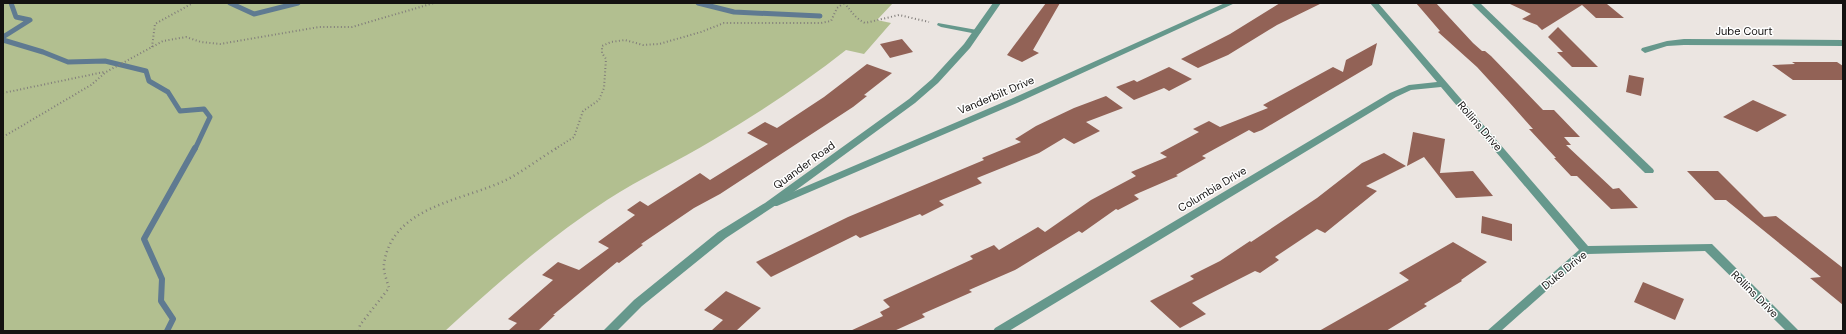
<svg xmlns="http://www.w3.org/2000/svg" width="1846" height="334" viewBox="0 0 1846 334" font-family="'DM Sans',sans-serif">
<style>
.forest{fill:#b2bf90}
.lines{fill:none;stroke-linecap:round;stroke-linejoin:round}
.stream-far1{stroke:#5f7a91;stroke-width:5}
.stream{stroke:#5f7a91;stroke-width:6}
.building{fill:#926256}
.path-far1{stroke:#817d7a;stroke-width:2;stroke-dasharray:1 2.5;stroke-linecap:butt}
.path{stroke:#817d7a;stroke-width:2.5;stroke-dasharray:1 3.5;stroke-linecap:butt}
.service{fill:#66988c;fill-rule:evenodd}
.minor{fill:#66988c;fill-rule:evenodd}
.tertiary{fill:#66988c;fill-rule:evenodd}
.labels{text-anchor:middle;stroke-width:3;stroke-linejoin:round;paint-order:stroke}
.street-label{font-size:11px;fill:#141211;stroke:#fff}
</style>
<rect width="100%" height="100%" fill="#ebe5e1"/>
<path class="forest" d="M3 3H893L877 20 891 23 864 54 846 50C804 83 759 113 713 140 678 161 641 178 607 200 547 239 498 283 445 331H3Z"/>
<g class="lines">
<path class="stream-far1" d="M230 3 254 14 298 3
M698 3 734 12 820 16
M3 37 30 20 16 17 11 3
M3 40 43 52 68 62 105 61 146 71 149 81 168 92 180 111 204 109 210 117 195 149"/>
<path class="stream" d="M167 331 173 319 161 301 162 279 144 239 195 148"/>
</g>
<path class="building" d="M1046 3H1060L1033 50 1039 53 1022 62 1007 55Z
M1280 3H1322L1277 25 1228 55 1198 68 1181 59 1230 34Z
M1416 3H1436L1473 43 1482 51H1485L1491 56 1543 110H1554L1580 137H1564L1571 145H1566L1613 189 1619 188 1638 208 1611 209 1577 176H1571L1554 158H1556L1529 129H1533L1509 102 1477 67 1438 32 1440 31Z
M1510 4H1607L1624 18H1596L1582 5 1542 30 1537 25 1522 19 1531 14Z
M1558 27 1598 67H1572L1557 52H1563L1548 37Z
M902 39 913 52 890 58 880 44Z
M1377 43 1372 65 1262 130 1254 133 1249 130 1202 156 1206 158 1176 175 1178 176 1134 195 1139 199 1118 210 1116 209 1082 233 1079 231 1015 270 969 290 972 292 922 314 925 317 894 331H850L883 316 880 312 890 307 883 300 973 259 970 256 994 245 999 250 1038 227 1045 232 1091 200 1136 176 1131 172 1167 157 1160 153 1199 132 1193 129 1209 121 1220 127 1268 108 1263 105 1333 67 1343 72 1346 60Z
M1792 62H1837L1843 66V80H1793L1772 65 1795 64Z
M867 64 892 73 864 95 867 96 853 107 720 194 694 208 641 244 643 245 619 263 617 262 553 315H555L538 331H508L517 323 508 319 553 280 542 275 558 262 579 270 609 248 598 242 635 215 627 210 640 201 648 206 700 173 710 180 768 144 747 133 765 122 777 128 824 97Z
M1169 67 1192 79 1169 91 1164 88 1134 100 1116 87 1134 80 1137 82Z
M1629 75 1644 78 1641 96 1626 92Z
M1106 96 1123 108 1086 122 1100 131 1074 144 1064 138 1039 153 977 178 982 183 939 201 944 205 922 216 920 214 860 238 856 235 771 277 756 262 848 217 984 160 982 158 1021 142 1015 139 1036 126 1074 108Z
M1753 100 1787 115 1757 132 1723 117Z
M1413 132 1445 139 1440 173 1473 171 1493 196 1456 198 1424 157 1407 166Z
M1384 153 1406 166 1366 186 1377 191 1325 233 1317 229 1275 257 1279 260 1260 273 1255 271 1192 303 1206 314 1180 328 1150 301 1194 279 1190 276 1220 261 1250 241 1251 242 1317 198 1362 163Z
M1687 171H1718L1764 217 1776 216 1843 268V305L1810 278 1821 277 1726 200H1715Z
M1482 216 1512 224V241L1481 233Z
M1453 242 1487 262 1461 280 1462 281 1424 304 1427 306 1386 331H1319L1409 280 1399 273Z
M1643 282 1684 299 1675 320 1634 302Z
M726 291 761 308 736 331H711L723 320 704 310Z"/>
<g class="lines">
<path class="path-far1" d="M844 3C853 12 852 16 865 23L899 15 929 22
M152 47 155 24 193 3
M3 93 104 72
M3 137 91 85 106 72 163 41 186 37 201 42 220 44 319 27H352L434 3
M555 149 574 137 583 111 599 100 604 88 606 59 602 53V46L611 42 625 40 643 45 659 44 701 32 724 23H821L831 21 837 8 844 3"/>
<path class="path" d="M359 331 360 325 389 288C387 281 383 271 384 264 392 205 465 201 508 179 525 170 540 158 557 148"/>
<path class="service" d="M1471 3H1480L1653 169 1654 171 1653 173H1645Z"/>
<path class="minor" d="M1225 3H1235L1017 103 777 206H769L768 204 769 202 1011 99Z
M1370 3H1378L1588 246 1712 244 1799 331H1786L1705 251 1588 254 1501 331H1487L1579 250 1441 87 1411 90 1396 97 1009 331H993L995 328 1390 93 1409 85 1437 82Z
M938 23 977 30 981 32 977 34 941 27 937 25Z
M1684 39 1843 40V46L1684 45 1667 46 1645 53 1641 50 1642 48 1667 41Z"/>
<path class="tertiary" d="M993 3H1001L970 48 938 83 915 103 773 207 726 238 642 306 617 331H603L634 300 718 232 765 203 909 99 932 79 964 44Z"/>
</g>
<g class="labels">
<g class="street-label">
<text x="1744" y="35">Jube Court</text>
<text transform="translate(996 95) rotate(-23)" y="4">Vanderbilt Drive</text>
<text transform="translate(1480 126) rotate(49)" y="4">Rollins Drive</text>
<text transform="translate(804 165) rotate(-36)" y="4">Quander Road</text>
<text transform="translate(1212 189) rotate(-31)" y="4">Columbia Drive</text>
<text transform="translate(1564 270) rotate(-39)" y="4">Duke Drive</text>
<text transform="translate(1755 294) rotate(45)" y="4">Rollins Drive</text>
</g>
</g>
<rect width="1846" height="334" fill="none" stroke="#141211" stroke-width="8"/>
</svg>
